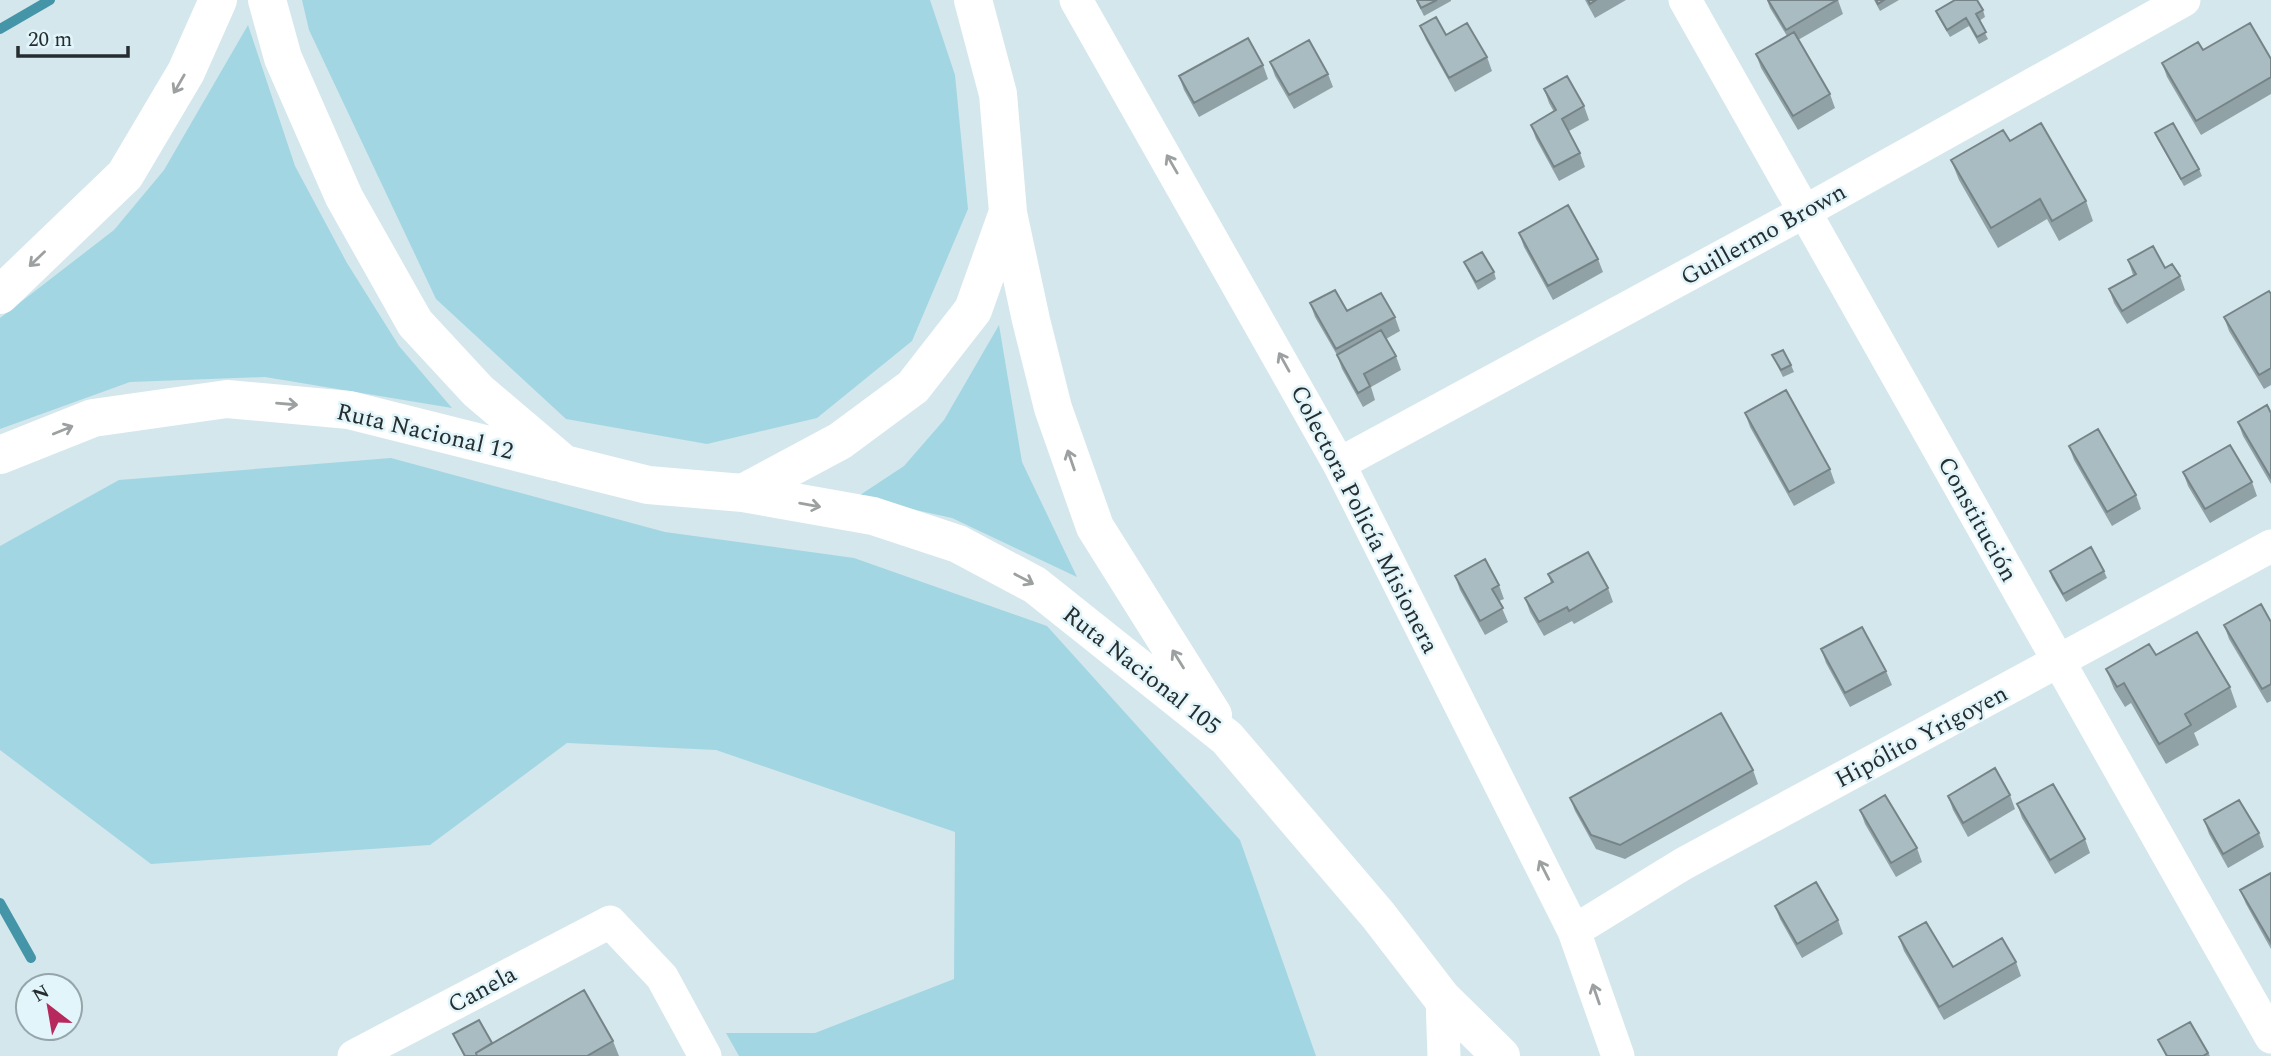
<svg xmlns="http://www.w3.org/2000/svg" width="2271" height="1056" viewBox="0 0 2271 1056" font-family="Spectral,serif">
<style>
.green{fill:#a3d6e3}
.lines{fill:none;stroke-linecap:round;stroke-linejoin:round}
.stream{stroke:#4495a8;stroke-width:10}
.street{stroke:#fff;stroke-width:33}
.highway{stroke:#fff;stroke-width:38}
.wall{fill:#91a2a6}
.building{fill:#a9bcc1;stroke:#768487;stroke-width:2}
.oneway{stroke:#9da0a1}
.labels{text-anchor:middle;stroke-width:5;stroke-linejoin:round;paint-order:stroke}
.street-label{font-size:24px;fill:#262d2f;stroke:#e1f5fa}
</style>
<rect width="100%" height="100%" fill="#d4e7ec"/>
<path class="green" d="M302 0H930L955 75 968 209 912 341 817 418 707 444 566 419 436 299 309 30Z
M248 25 295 166 347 263 399 346 452 408 265 377 130 382 0 429V318L114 230 164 170Z
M999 325 1022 462 1077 577 952 518 857 497 904 466 944 420Z
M391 458 665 532 854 558 1047 626 1240 840 1316 1056H739L726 1033H815L954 979 955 832 716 750 567 743 430 845 151 864 0 750V546L119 480Z"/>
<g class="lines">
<path class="stream" d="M0 29 50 0
M0 903 31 958"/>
<path class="street" d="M1076 0 1339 464 1574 931 1618 1056
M1685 0 2271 1037
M1339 464 1804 212 2184 0
M1574 931 1683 864 2271 546
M1442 998 1444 1056
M354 1056 610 922 662 977 705 1056"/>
<path class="highway" d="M267 0 283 58 344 197 415 323 478 391 564 464 648 485 743 493 873 516 958 544 1035 585 1227 738 1378 915 1442 998 1501 1056
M1008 213 1031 320 1053 408 1095 527 1213 715
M0 295 125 175 186 72 218 0
M0 455 93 418 227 399 349 410 556 462
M743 493 840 441 913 387 973 310 1008 212 998 94 973 0"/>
</g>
<path class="wall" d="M1416 0H1451V1L1424 16Z
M1585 0H1626L1595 18Z
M1767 0H1838L1843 14 1798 40 1830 94 1835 108 1798 130 1761 68 1756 54 1787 36 1770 8Z
M1874 0H1899L1880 11Z
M1983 10 1985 17 1979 21 1988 39 1979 44 1969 26 1950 37 1939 18 1936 11Z
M1420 26 1446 35 1487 57 1492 71 1455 92 1426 40Z
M2203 50 2271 59V94L2201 135 2167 77 2162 63Z
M1270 62 1328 74 1333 87 1294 109 1275 76Z
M1263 65 1268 79 1199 117 1184 90 1179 76Z
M1544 89 1584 106 1589 120 1569 131 1580 153 1585 167 1559 181 1536 139 1531 125 1554 112 1549 103Z
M2155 133 2199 169 2202 176 2184 186 2158 140Z
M2010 141 2086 201 2093 221 2059 241 2047 219 1998 248 1959 180 1951 160Z
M1519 233 1598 259 1603 272 1553 300 1524 247Z
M2128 260 2165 268 2180 276 2185 290 2127 324 2114 303 2109 289 2133 275Z
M1464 262 1494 272 1496 279 1478 290 1467 269Z
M2271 294V385L2264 389 2229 331 2224 317Z
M1310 303 1347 311 1395 317 1400 331 1386 339 1396 356 1401 370 1371 387 1375 400 1363 407 1342 369 1337 355 1315 317Z
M1772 355 1791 365 1794 372 1783 377Z
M1745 413 1830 469 1835 483 1794 506 1750 427Z
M2271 413V484L2243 436 2238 422Z
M2069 446 2136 495 2141 509 2112 526 2074 460Z
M2183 472 2252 482 2257 496 2210 523 2188 486Z
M2050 571H2104L2107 578 2066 602 2052 578Z
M1548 574 1608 588 1613 602 1574 624 1572 621 1544 636 1530 612 1525 598 1551 583Z
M1455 576 1499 585 1504 599 1499 601 1508 622 1485 635 1460 590Z
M2271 622V701L2267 703 2229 639 2224 625Z
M1821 649 1886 671 1892 685 1850 707 1826 663Z
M2156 655 2230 687 2237 707 2194 733 2199 745 2166 764 2131 703 2125 707 2114 689 2106 669Z
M1753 770 1758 784 1625 859 1596 849 1575 811 1570 798Z
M2010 795 2015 809 1968 837 1953 810 1948 796Z
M2017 804 2085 839 2090 853 2055 874 2022 818Z
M1860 810 1917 848 1922 862 1896 877 1865 824Z
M2204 820 2259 833 2264 847 2228 868 2209 834Z
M2271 873V949L2246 904 2240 890Z
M1775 906 1838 920 1843 934 1802 958 1780 919Z
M1899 937 1953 967 2016 962 2021 976 1944 1020 1904 951Z
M453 1034 492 1043 613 1041 619 1056H464Z
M2158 1040 2208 1053 2210 1056H2166Z"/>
<path class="building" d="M1417 0H1437L1421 8Z
M1588 0H1596L1590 4Z
M1768 0H1837L1786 30Z
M1876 0H1884L1878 4Z
M1955 0H1977L1983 10 1976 14 1986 32 1977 37 1966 18 1947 30 1936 11Z
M1436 17 1446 35 1467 23 1487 57 1449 78 1420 26Z
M2250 23 2271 59V77L2196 121 2162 63 2198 42 2203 50Z
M1794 32 1830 94 1793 116 1756 54Z
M1248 38 1263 65 1194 103 1179 76Z
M1309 40 1328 74 1289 95 1270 62Z
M1567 76 1584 106 1562 119 1580 153 1554 167 1531 125 1556 110 1544 89Z
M2041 123 2086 201 2052 221 2040 199 1991 228 1951 160 2003 130 2010 141Z
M2173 123 2199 169 2181 179 2155 133Z
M1568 205 1598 259 1548 286 1519 233Z
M2153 246 2165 268 2172 264 2180 276 2122 311 2109 289 2136 274 2128 260Z
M1482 252 1494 272 1476 282 1464 262Z
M1335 290 1347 311 1381 293 1395 317 1336 349 1310 303Z
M2269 291 2271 294V368L2259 375 2224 317Z
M1381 330 1396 356 1364 374 1370 386 1358 393 1337 355Z
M1783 350 1791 365 1781 370 1772 355Z
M1786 390 1830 469 1789 492 1745 413Z
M2267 405 2271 413V478L2238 422Z
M2098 429 2136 495 2107 512 2069 446Z
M2230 445 2252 482 2205 509 2183 472Z
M2091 547 2104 571 2063 594 2050 571Z
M1588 552 1608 588 1569 611 1567 607 1539 622 1525 598 1553 582 1548 574Z
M1485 559 1499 585 1492 589 1503 608 1480 621 1455 576Z
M2261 604 2271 622V684L2262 689 2224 625Z
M1862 627 1886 671 1845 693 1821 649Z
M2197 632 2230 687 2185 714 2191 725 2159 744 2124 683 2117 687 2106 669 2149 644 2156 655Z
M1721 713 1753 770 1620 845 1591 835 1570 798Z
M1995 768 2010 795 1963 823 1948 796Z
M2053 784 2085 839 2050 860 2017 804Z
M1885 795 1917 848 1891 863 1860 810Z
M2239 800 2259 833 2223 854 2204 820Z
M2271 873V943L2240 890Z
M1816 882 1838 920 1797 944 1775 906Z
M1926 922 1953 967 2002 938 2016 962 1939 1007 1899 937Z
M584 990 613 1041 587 1056H477L476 1053Z
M479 1020 492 1043 476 1053 477 1056H465L453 1034Z
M2190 1022 2208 1053 2203 1056H2167L2158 1040Z"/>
<defs><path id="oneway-shaft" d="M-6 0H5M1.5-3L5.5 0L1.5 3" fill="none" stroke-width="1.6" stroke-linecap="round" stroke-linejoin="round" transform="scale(1.75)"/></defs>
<g class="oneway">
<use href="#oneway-shaft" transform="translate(179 84) rotate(120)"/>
<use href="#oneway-shaft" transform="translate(1172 164) rotate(-120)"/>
<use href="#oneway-shaft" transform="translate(37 259) rotate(136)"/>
<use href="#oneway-shaft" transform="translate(1284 362) rotate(-119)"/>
<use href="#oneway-shaft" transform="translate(287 404) rotate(5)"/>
<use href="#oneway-shaft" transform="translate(63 430) rotate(-22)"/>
<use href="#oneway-shaft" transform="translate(1071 460) rotate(-109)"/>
<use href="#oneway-shaft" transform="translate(810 505) rotate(10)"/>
<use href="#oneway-shaft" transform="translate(1024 579) rotate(28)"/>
<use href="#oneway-shaft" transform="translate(1178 659) rotate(-122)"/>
<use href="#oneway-shaft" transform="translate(1544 870) rotate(-117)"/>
<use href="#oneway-shaft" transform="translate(1596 994) rotate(-109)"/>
</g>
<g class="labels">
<g class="street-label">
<text transform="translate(1763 234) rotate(-29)" y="8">Guillermo Brown</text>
<text transform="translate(425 431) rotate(13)" y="8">Ruta Nacional 12</text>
<text transform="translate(1365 519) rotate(63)" y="8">Colectora Policía Misionera</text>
<text transform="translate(1978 519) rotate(61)" y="8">Constitución</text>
<text transform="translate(1142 670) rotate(38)" y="8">Ruta Nacional 105</text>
<text transform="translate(1921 736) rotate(-28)" y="8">Hipólito Yrigoyen</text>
<text transform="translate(482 989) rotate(-28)" y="8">Canela</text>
</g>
</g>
<g transform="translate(49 1007) rotate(329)"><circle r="33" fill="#e1f5fa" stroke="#96a5a9" stroke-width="2"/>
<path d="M0-5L12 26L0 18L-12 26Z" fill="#b7295c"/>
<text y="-10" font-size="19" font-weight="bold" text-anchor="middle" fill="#262d2f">N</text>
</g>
<path d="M18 46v10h110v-10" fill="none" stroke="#262d2f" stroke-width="3.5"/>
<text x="28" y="46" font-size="21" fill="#262d2f" stroke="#e1f5fa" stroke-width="5" paint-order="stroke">20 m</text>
</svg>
